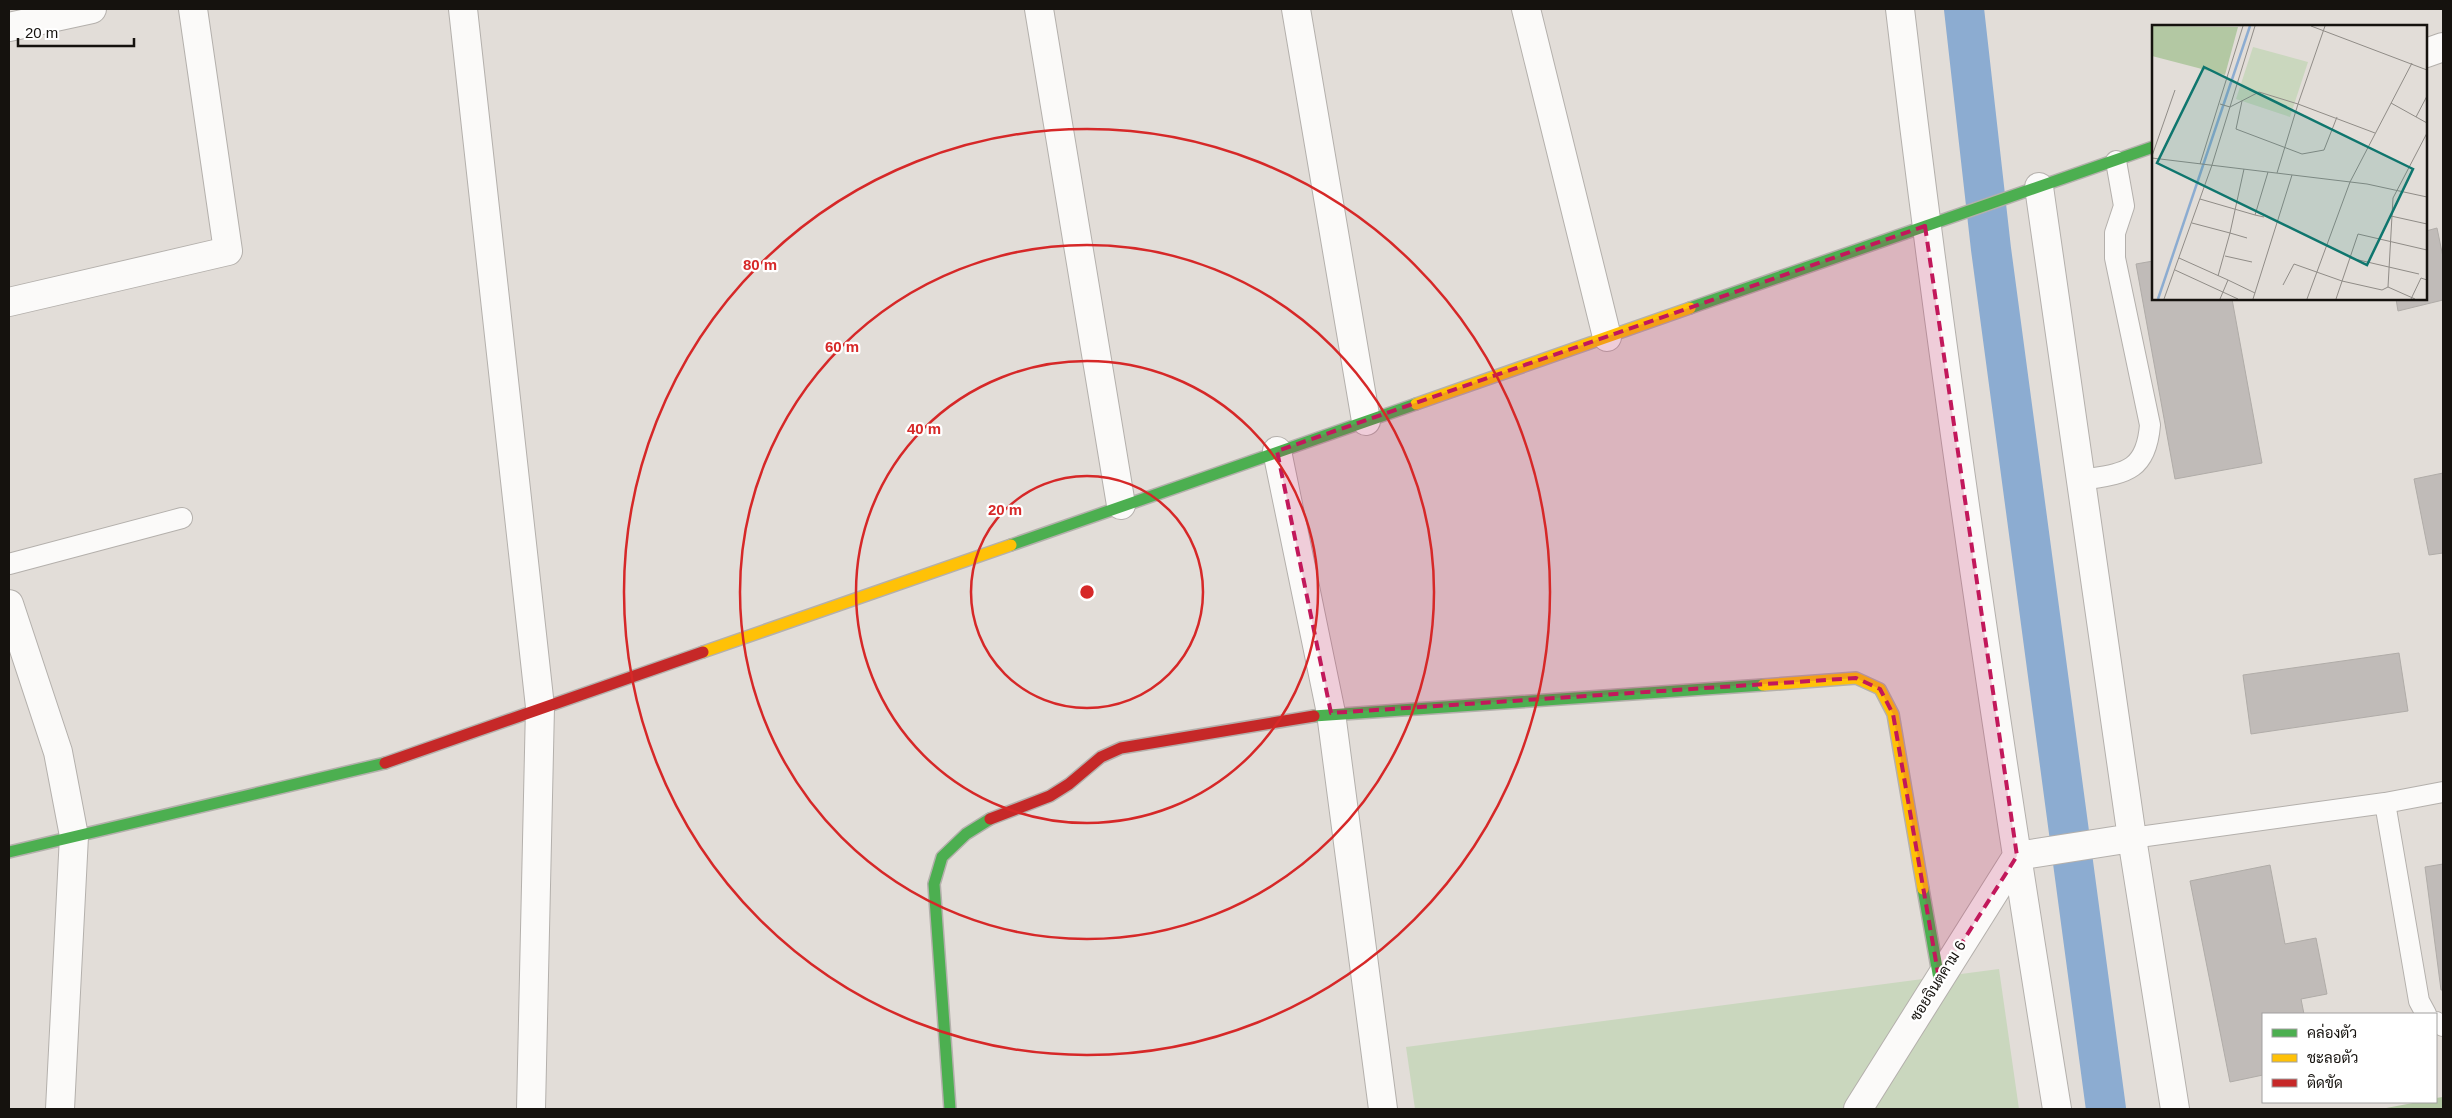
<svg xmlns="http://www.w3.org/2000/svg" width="2452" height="1118" viewBox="0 0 2452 1118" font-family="Helvetica,Sarabun,sans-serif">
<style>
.green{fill:#cad7be}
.forest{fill:#b3c8a3}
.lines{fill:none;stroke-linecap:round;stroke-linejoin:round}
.canal{stroke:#8cacd1;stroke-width:40}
.building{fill:#c0bbb8;stroke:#b0aca8}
.lane-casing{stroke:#b4b0ac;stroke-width:22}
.street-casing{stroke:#b4b0ac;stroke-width:30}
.fast-casing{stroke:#b4b0ac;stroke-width:14}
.slow-casing{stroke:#b4b0ac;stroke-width:14}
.jam-casing{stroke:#b4b0ac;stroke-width:14}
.lane{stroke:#fbfaf9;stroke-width:20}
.street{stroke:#fbfaf9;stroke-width:28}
.fast{stroke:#4caf50;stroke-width:11}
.slow{stroke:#ffc107;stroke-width:11}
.jam{stroke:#c62828;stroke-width:11}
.marked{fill:#c2185b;fill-opacity:0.2;stroke:#c2185b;stroke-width:4;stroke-dasharray:10 6;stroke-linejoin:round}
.ring{fill:none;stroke:#d62828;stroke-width:2.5}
.labels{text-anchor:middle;stroke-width:4.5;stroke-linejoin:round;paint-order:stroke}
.street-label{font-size:15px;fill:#15120e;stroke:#fff}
.inset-river{fill:none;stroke:#8cacd1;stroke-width:2.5}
.inset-road{fill:none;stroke:#908c87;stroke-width:1}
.view{fill:#0f766e;fill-opacity:0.15;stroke:#0f766e;stroke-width:2.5}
.inset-edge{fill:none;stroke:#15120e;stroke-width:2.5}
.centre{fill:#d62828;stroke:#fff;stroke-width:2.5}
.ring-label{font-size:15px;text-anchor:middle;font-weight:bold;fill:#d62828;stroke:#fff;stroke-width:4.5;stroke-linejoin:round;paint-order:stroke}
</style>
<rect width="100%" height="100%" fill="#e2ddd8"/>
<path class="green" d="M1999 969 2019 1109H1415L1406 1047Z"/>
<path class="forest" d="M2443 1097V1109H2381L2418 1102H2436V1098Z"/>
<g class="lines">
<path class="canal" d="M1964 9 1991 249 2106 1109"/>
</g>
<path class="building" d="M2437 228 2443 257V300L2398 311 2396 299H2426V231Z
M2153 261V299H2232L2262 463 2175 479 2136 264Z
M2443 473V553L2429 555 2414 479Z
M2399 653 2408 711 2251 734 2243 675Z
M2443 864V990H2441L2425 867Z
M2270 865 2285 944 2316 938 2327 994 2301 999 2304 1014H2263V1075L2230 1082 2190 881Z"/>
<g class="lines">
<defs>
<path id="lane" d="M2082 480C2124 473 2146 473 2150 425L2115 258V233L2124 206 2116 161
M9 564 182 518
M2385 803 2419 1001 2426 1014
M2132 838 2385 803 2443 792
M2436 1022 2443 1026"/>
<path id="street" d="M463 9 540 707 531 1109
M1039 9 1121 505
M1296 9 1366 421
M1526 9 1607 337
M1900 9C1943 377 1998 743 2057 1109
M9 27 92 9
M2426 53 2443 47
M2039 187 2132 838 2175 1109
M9 302 228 251 193 9
M1277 451 1331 713 1383 1109
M9 604 58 752 74 836 60 1109
M1858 1109 2017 856 2132 838"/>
<path id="fast" d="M1690 308 2153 147
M1011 545 1416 404
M1314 716 1763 685
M9 852 385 763
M1923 889 1939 979
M950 1109 934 884 942 857 966 834 990 819"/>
<path id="slow" d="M1416 404 1690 308
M703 652 1011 545
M1763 685 1856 678 1880 689 1893 714 1923 889"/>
<path id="jam" d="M385 763 703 652
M990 819 1050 796 1069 784 1101 757 1121 748 1314 716"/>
</defs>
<use href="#lane" class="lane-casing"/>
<use href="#street" class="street-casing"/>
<use href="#fast" class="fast-casing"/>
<use href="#slow" class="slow-casing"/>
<use href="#jam" class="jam-casing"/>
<use href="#lane" class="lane"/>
<use href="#street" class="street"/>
<use href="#fast" class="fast"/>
<use href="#slow" class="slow"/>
<use href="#jam" class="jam"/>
</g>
<path class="marked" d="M1925 226 2017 856 1939 979 1893 714 1880 689 1856 678 1331 713 1277 451Z"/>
<g class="ring">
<circle cx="1087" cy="592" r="116"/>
<circle cx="1087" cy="592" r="231"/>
<circle cx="1087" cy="592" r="347"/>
<circle cx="1087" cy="592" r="463"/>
</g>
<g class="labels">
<g class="street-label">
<text transform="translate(1938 981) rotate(-58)" y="5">ซอยจินตคาม 6</text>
</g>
</g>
<g transform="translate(2152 25)">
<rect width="275" height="275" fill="#e2ddd8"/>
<path d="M101 22 156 37 138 92 84 74Z" fill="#cad7be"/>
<path d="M0 1 86 2 73 50 0 31Z" fill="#b3c8a3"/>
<path class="inset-river" d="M6 274 98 1"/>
<path class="inset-road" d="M159 1 275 45M90 76 84 104 150 129 172 125 185 92M239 78 275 98M68 79 78 82 107 67 146 79 173 1M264 92 275 71M0 131 23 65M0 133 215 159 275 172M48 139 91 1M125 148 146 79 223 108M48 174 103 190M239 191 275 199M112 192 103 190 116 147M40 198 78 208 92 144M73 231 100 237M27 233 76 255M198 233 267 249M23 245 86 274M66 251 78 208 95 213M131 260 142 239 190 256 230 265 236 262 263 274M236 262 241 173 275 108M12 274 60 140 103 1M68 274 76 255 103 268M101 274 140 150M155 274 198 157 260 38M184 274 206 209 275 225M259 274 269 253 275 255"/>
<path class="view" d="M52 42 261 144 215 240 5 138Z"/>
<rect width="275" height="275" class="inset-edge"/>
</g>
<circle cx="1087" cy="592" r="8" class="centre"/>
<g class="ring-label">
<text x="760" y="270">80 m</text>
<text x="842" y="352">60 m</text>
<text x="924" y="434">40 m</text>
<text x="1005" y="515">20 m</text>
</g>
<rect width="2452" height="1118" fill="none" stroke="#15120e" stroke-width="20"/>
<rect x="2262" y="1013" width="175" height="90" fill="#ffffff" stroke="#a1a09f"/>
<rect x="2272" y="1029" width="25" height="8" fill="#4caf50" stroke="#a1a09f"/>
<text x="2307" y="1038" font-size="15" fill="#15120e">คล่องตัว</text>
<rect x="2272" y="1054" width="25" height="8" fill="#ffc107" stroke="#a1a09f"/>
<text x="2307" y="1063" font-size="15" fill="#15120e">ชะลอตัว</text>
<rect x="2272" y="1079" width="25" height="8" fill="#c62828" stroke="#a1a09f"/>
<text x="2307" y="1088" font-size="15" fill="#15120e">ติดขัด</text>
<path d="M18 38v8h116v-8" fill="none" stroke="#15120e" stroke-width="2.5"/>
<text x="25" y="38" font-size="15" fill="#15120e" stroke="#ffffff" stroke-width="4" paint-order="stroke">20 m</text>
</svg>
